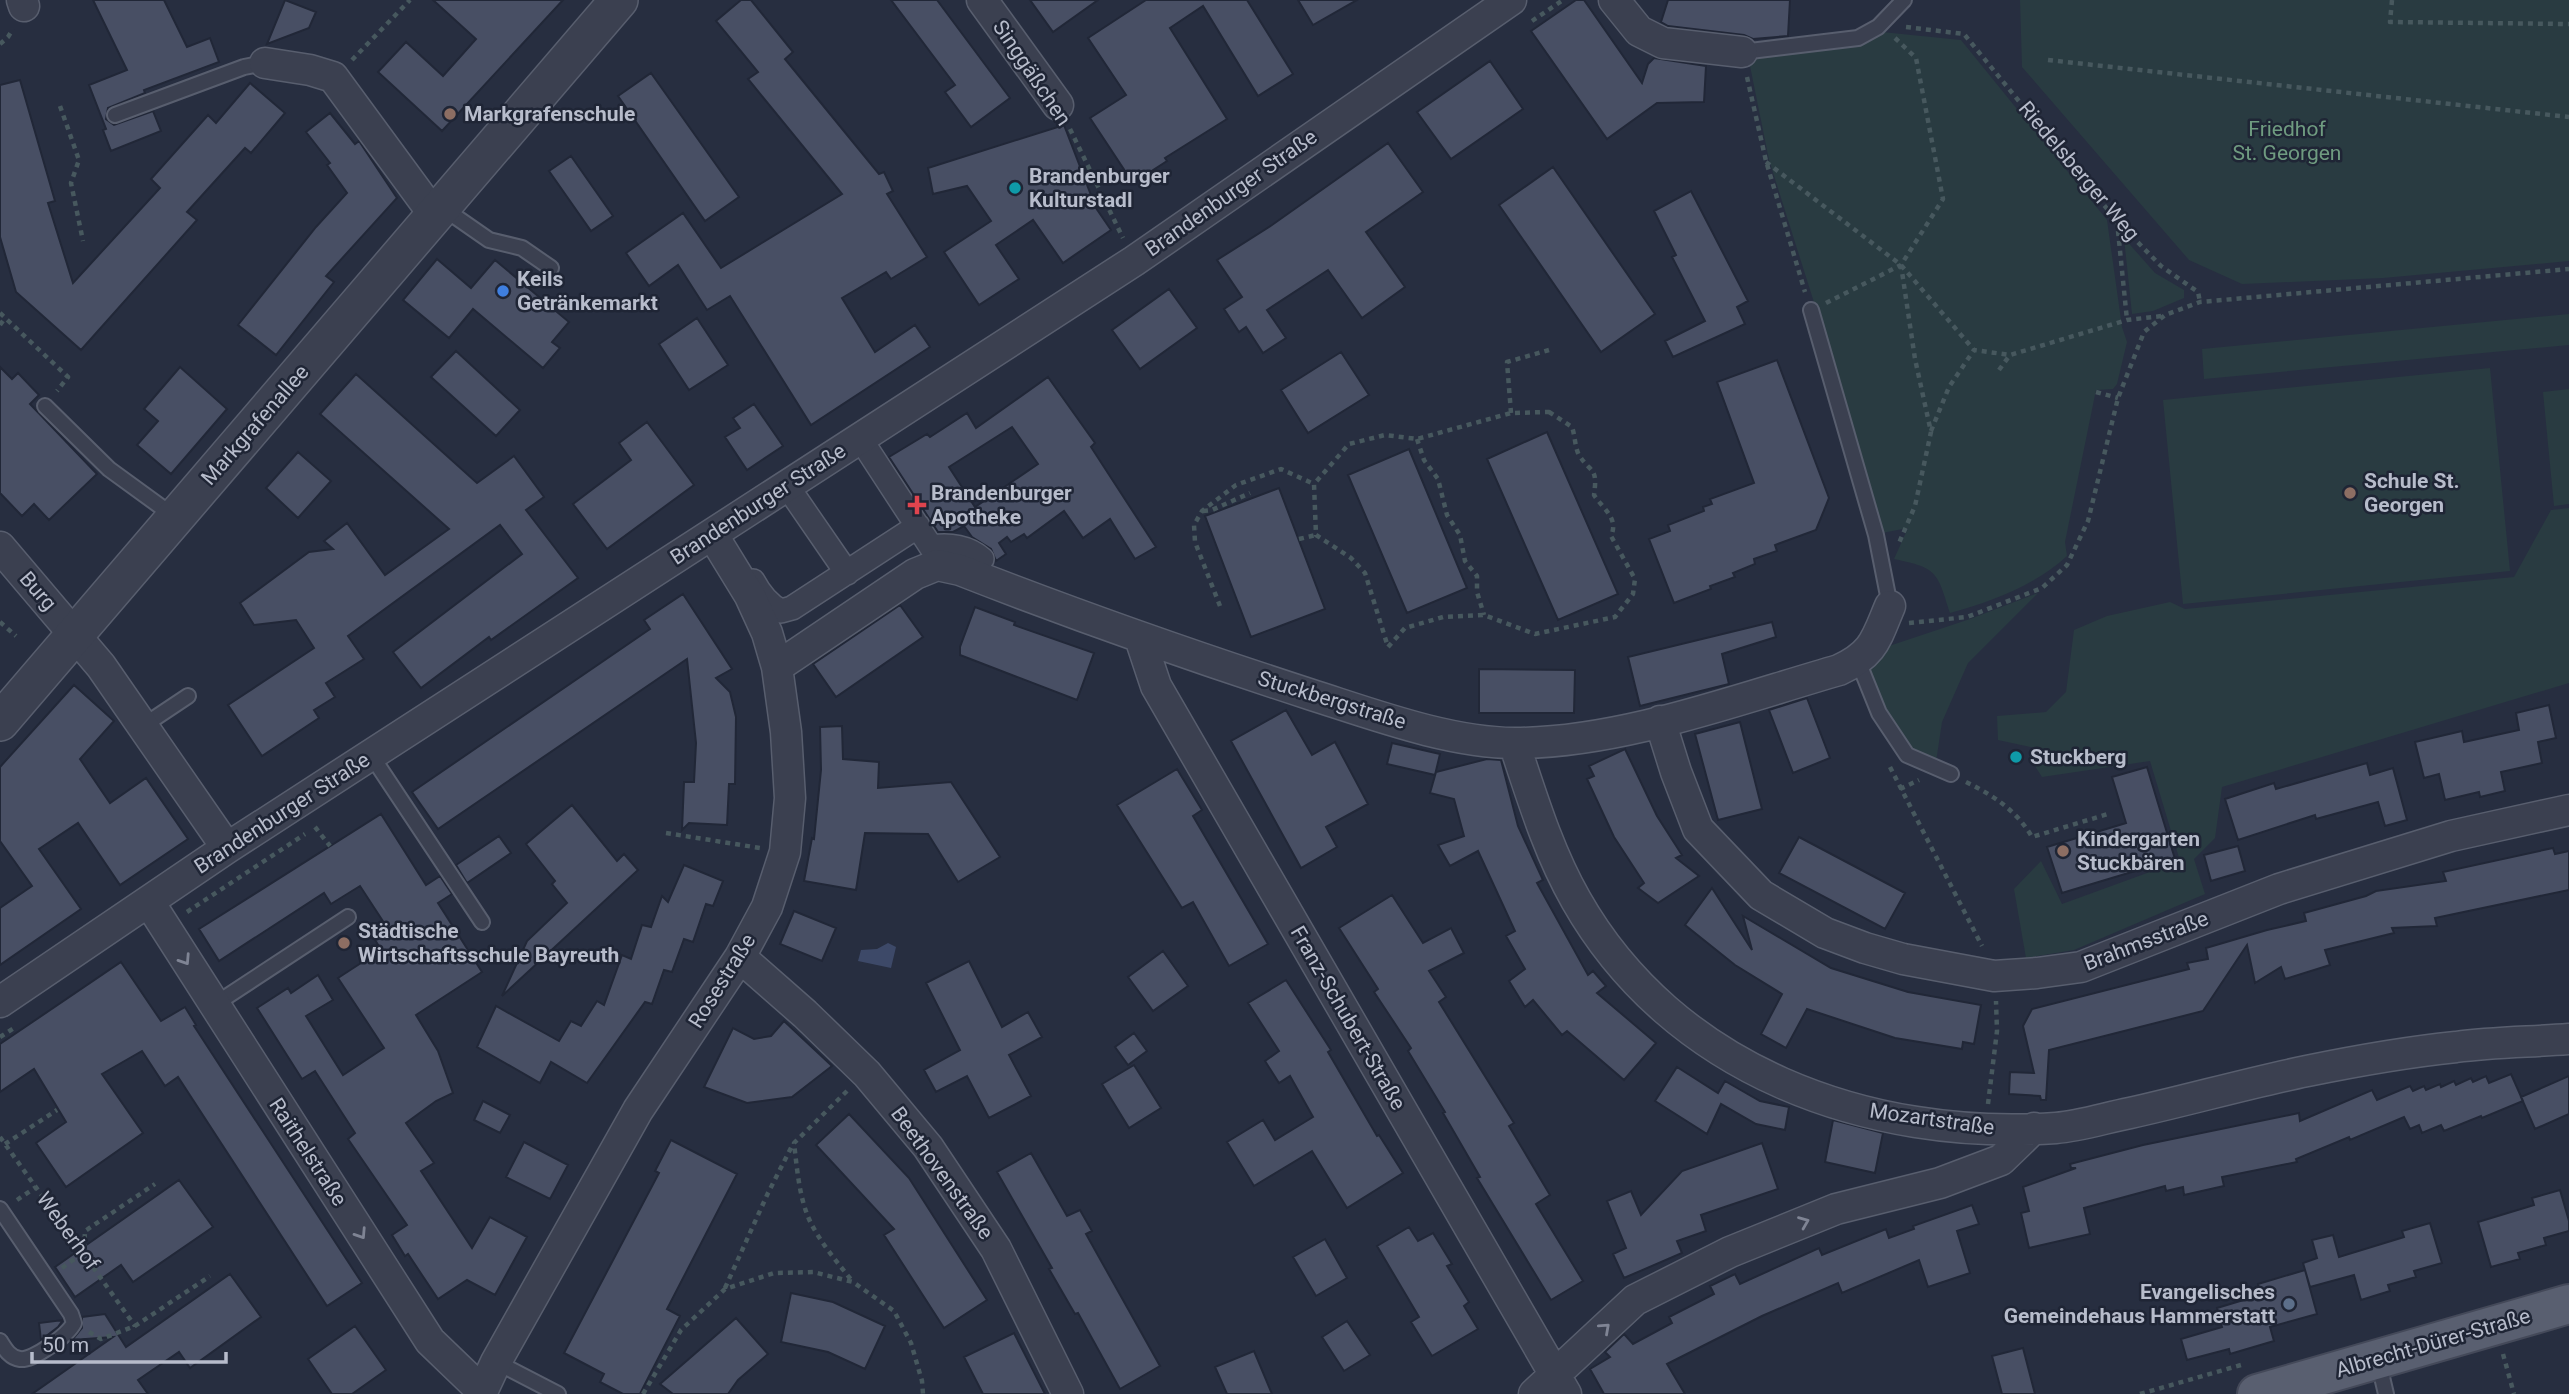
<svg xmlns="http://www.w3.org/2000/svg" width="2569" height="1394" viewBox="0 0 2569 1394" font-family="Roboto,sans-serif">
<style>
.green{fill:#293b41}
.water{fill:#3d4968}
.building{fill:#484f64;stroke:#212737;stroke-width:2;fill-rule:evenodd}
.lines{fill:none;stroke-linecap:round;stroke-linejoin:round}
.service-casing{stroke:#585e6e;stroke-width:18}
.pedestrian-casing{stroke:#585e6e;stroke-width:26}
.minor-casing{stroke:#585e6e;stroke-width:33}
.tertiary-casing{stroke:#585e6e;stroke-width:40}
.primary-casing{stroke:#444959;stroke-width:42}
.path{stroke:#47585e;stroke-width:4.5;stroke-dasharray:5 5;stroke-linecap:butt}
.service{stroke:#3b4050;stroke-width:14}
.pedestrian{stroke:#3b4050;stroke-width:23}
.minor{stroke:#3b4050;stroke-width:30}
.tertiary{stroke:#3b4050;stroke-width:37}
.primary{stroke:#595f70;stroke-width:38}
.oneway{stroke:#7f8494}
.education-dot{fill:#8d6e63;stroke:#1f2535;stroke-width:2.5}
.culture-dot{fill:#0f9aa8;stroke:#1f2535;stroke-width:2.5}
.shop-dot{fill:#3f7fe0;stroke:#1f2535;stroke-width:2.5}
.health-dot{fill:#e0444e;stroke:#1f2535;stroke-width:2.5}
.service-dot{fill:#5c6f8a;stroke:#1f2535;stroke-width:2.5}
.labels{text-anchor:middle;stroke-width:5;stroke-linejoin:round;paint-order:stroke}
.street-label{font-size:21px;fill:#b7bccb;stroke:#1f2535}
.poi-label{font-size:21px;font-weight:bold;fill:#b7bccb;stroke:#1f2535;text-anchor:start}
.park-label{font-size:21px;fill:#6f9b80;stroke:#1f2535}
</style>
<rect width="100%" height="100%" fill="#272e40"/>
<path class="green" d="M2020 0H2569V261L2383 278 2242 284 2189 260 2022 67Z
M1882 32 1961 40 2107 220 2122 327 2127 342 2117 384 2113 389 2096 390 2065 542 2067 556C2036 585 1991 602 1950 613 1937 572 1938 568 1894 559L1908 528 1882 533 1855 432 1769 160 1748 56Z
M2124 238 2155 273 2184 290V298L2153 311 2132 314Z
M2569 314V345L2204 379 2202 349Z
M2490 368 2510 571 2183 604 2163 400Z
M2569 389V504L2554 506 2543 392Z
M2569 508V683L2222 787 2215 838 2194 859 2205 894 2074 950 2026 958 2014 889 2041 861 2062 904 2180 861 2150 761 2042 777 2033 763 2040 749 1998 740 1997 716 2046 712 2066 692 2074 630 2107 616 2170 602 2185 609 2514 577 2551 510Z
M2038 593 1968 663 1942 722 1936 762 1910 752 1883 712 1867 667 1880 649 1970 619Z"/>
<path class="water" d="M888 943 896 947 891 968 858 961 861 950 877 949Z"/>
<path class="building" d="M93 0H164L187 47 210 38 219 62 144 90 145 93 108 108 106 119 114 125 153 111 161 131 111 151 103 130 106 129 89 85 127 70Z
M285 0 316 12 309 28 267 44Z
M433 0H563L442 131 378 72 406 42 443 76 476 39Z
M741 0H751L793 52 785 59 879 174 884 172 893 191 887 194 927 257 891 279 886 272 842 298 875 352 915 325 930 347 811 425 730 296 707 310 678 265 649 286 626 253 683 213 721 268 842 194 748 79 758 72 716 21Z
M891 0H937L1010 98 971 127 945 92 955 85Z
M1030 0H1098L1053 32Z
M1146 0H1247L1293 74 1258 96 1203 6 1170 28 1227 119 1165 158 1167 161 1133 183 1090 118 1126 95 1088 38Z
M1298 0H1357L1313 25Z
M1576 0H1584L1642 83 1648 64 1654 58 1706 66 1704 102 1657 103 1607 139 1531 31Z
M1668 0H1790L1788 36 1753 39 1744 35 1668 26 1661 22Z
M1490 61 1523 109 1451 159 1417 112Z
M651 73 739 197 705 221 618 96Z
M20 80 55 201 48 203 73 283 160 188 151 179 208 115 216 123 250 83 285 113 251 153 245 148 187 212 197 220 81 350 16 292 0 237V85Z
M330 113 355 144 359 141 397 198 326 276 334 282 276 355 238 325 316 227 347 193 327 165 330 163 306 132Z
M1064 125 1096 208 1111 230 1063 263 1033 220 996 245 1019 279 979 305 944 252 991 221 967 186 933 194 928 168Z
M1388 143 1423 192 1366 232 1405 287 1362 318 1328 270 1267 310 1286 338 1263 353 1246 327 1239 332 1224 309 1242 297 1217 260 1272 225Z
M571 156 613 216 591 231 549 171Z
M1553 167 1655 314 1601 352 1499 205Z
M1691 191 1748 301 1737 307 1745 324 1673 357 1665 341 1705 321 1672 257 1676 255 1654 211Z
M437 259 471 288 495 260 569 322 552 342 560 348 543 368 473 309 449 338 403 300Z
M1169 289 1197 328 1140 369 1112 330Z
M697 318 728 365 689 390 659 344Z
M456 351 520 410 496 436 431 377Z
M1341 352 1369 395 1308 433 1281 390Z
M1777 360 1829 498 1816 530 1775 545 1777 551 1754 559 1755 564 1733 573 1735 577 1710 586 1711 589 1674 603 1649 539 1670 531 1668 525 1704 511 1703 507 1712 504 1710 499 1754 483 1717 382Z
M0 367 12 379 18 373 39 395 30 404 97 474 49 520 34 504 22 516 0 493Z
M180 367 227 409 171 474 137 445 158 421 144 409Z
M356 374 477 483 514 456 544 497 526 510 578 578 491 640 489 637 421 688 393 652 522 554 500 525 348 636 364 659 326 683 335 697 314 710 319 718 262 756 228 705 314 648 296 620 254 625 240 603 309 552 333 549 324 541 347 523 385 575 449 529 320 414Z
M1048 377 1095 443 1091 447 1156 547 1135 559 1110 519 1083 538 1064 511 1027 538 1024 534 1011 542 1007 537 999 543 1006 554 996 561 991 549 972 537 964 526 953 532H938L889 457 927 434 930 437 967 413 976 428ZM1012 427 1038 464 975 507 949 467Z
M754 404 783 446 747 470 725 437 740 428 733 418Z
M647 422 694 485 607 549 573 504 631 460 619 443Z
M1547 432 1618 594 1558 620 1487 459Z
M1409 449 1467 588 1407 613 1348 475Z
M298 452 331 481 298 518 266 488Z
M1279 488 1325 609 1251 637 1205 516Z
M683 594 732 669 716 678 730 692 736 717 735 784H729L727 825 689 823 682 830 684 782H694L696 743 687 659 438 829 412 792 650 629 644 620Z
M900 605 923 637 836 697 813 664Z
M975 607 1015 622 1014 625 1094 653 1077 700 960 655V647Z
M1772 622 1776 637 1722 654 1729 684 1640 706 1628 657Z
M1479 669 1575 670 1574 713H1479Z
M74 685 114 721 80 759 110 803 146 778 188 839 120 885 78 823 39 849 81 909 0 965V908L32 886 0 841V767Z
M1807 698 1830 758 1793 773 1769 710Z
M2549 705 2556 738 2538 742 2542 763 2501 772 2505 791 2480 797 2479 792 2445 800 2439 774 2424 778 2415 742 2462 731 2464 742 2519 730 2516 713Z
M1286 710 1312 755 1335 742 1368 804 1326 827 1337 847 1301 868 1231 741Z
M1740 722 1762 809 1718 820 1695 734Z
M842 726 843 759 879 762 878 788 951 782 1000 857 958 882 928 834 865 833 856 890 804 881 812 838 814 839 821 770 820 727Z
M1392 743 1440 754 1435 775 1387 764Z
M1625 749 1657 816 1682 855 1676 858 1699 876 1658 903 1638 888 1644 883 1614 837 1587 779 1594 776 1589 766Z
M1487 759 1501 760 1518 826 1543 880 1537 883 1588 975 1593 971 1606 986 1597 993 1656 1043 1624 1080 1567 1031 1562 1035 1533 1000 1525 1007 1509 981 1525 969 1506 936 1515 931 1478 851 1450 866 1438 845 1464 836 1454 799 1430 793 1436 772Z
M2367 763 2370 775 2393 768 2407 820 2385 826 2378 802 2316 819 2315 815 2238 840 2225 799 2274 783 2276 789Z
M2147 767 2175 859 2062 893 2047 847 2126 823 2112 777Z
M1177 769 1202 810 1193 816 1268 944 1229 966 1193 902 1182 908 1117 805Z
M572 805 617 861 624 854 638 870 502 996 527 941 567 903 552 884 555 881 526 844Z
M381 814 426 885 440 876 452 894 438 903 482 972 416 1015 438 1051 453 1093 436 1101 406 1123 434 1163 421 1171 472 1248 490 1217 527 1237 495 1295 467 1280 438 1299 408 1254 405 1256 392 1235 407 1225 348 1139 355 1133 315 1071 302 1079 257 1008 288 988 291 993 318 975 333 1000 306 1016 343 1075 384 1048 338 978 381 950 374 938 388 929 360 886 331 904 324 893 219 961 199 929Z
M499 836 511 853 467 883 456 865Z
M1799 837 1905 893 1885 929 1779 873Z
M2238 846 2245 871 2211 881 2204 855Z
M2553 848 2555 854 2569 851V890L2435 918 2437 926 2392 928 2394 933 2325 950 2330 965 2285 979 2281 967 2255 983 2247 945 2203 1011 2049 1050 2046 1100H2041L2040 1096 2009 1094 2010 1072 2034 1073 2023 1026 2032 1009 2189 969 2187 963 2208 959 2206 948 2267 930 2306 921 2304 913 2366 896 2376 891 2446 881 2443 872Z
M684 865 723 881 713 906 706 904 693 942 684 939 672 972 664 970 652 1004 645 1002 587 1083 551 1062 540 1083 477 1047 496 1006 559 1041 571 1021 581 1026 597 1001 604 1005 622 955 631 959 642 925 651 927 662 896 668 902Z
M1712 888 1752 950 1743 916 1831 968 1908 992 1981 1005 1974 1044 1963 1042 1962 1049 1895 1038 1807 1009 1786 1048 1761 1034 1782 994 1735 965 1685 925Z
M1392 895 1423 943 1451 928 1464 953 1429 971 1446 997 1439 1002 1514 1123 1509 1126 1550 1195 1536 1204 1583 1281 1551 1300 1477 1178 1480 1177 1443 1113 1445 1112 1408 1051 1411 1048 1374 992 1378 989 1339 928Z
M794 911 836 928 822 961 780 944Z
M1163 951 1188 986 1153 1011 1128 977Z
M969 961 1002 1027 1028 1012 1042 1037 1009 1055 1031 1096 989 1118 967 1076 936 1092 924 1070 960 1050 926 983Z
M121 962 161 1021 185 1007 196 1025 194 1026 362 1283 327 1306 178 1077 165 1086 142 1051 102 1074 143 1133 66 1187 36 1143 66 1122 34 1069 0 1092V1044Z
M1286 980 1331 1050 1328 1052 1377 1136 1379 1135 1403 1173 1347 1208 1312 1151 1254 1186 1227 1142 1263 1120 1275 1140 1313 1117 1290 1076 1279 1083 1265 1061 1279 1051 1248 1003Z
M784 1021 832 1066 792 1097 747 1103 704 1087 733 1028 754 1039 771 1036Z
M1134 1033 1147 1051 1128 1065 1115 1047Z
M1134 1065 1161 1108 1129 1128 1102 1084Z
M1677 1067 1718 1093 1725 1081 1760 1101 1789 1107 1785 1130 1756 1124 1721 1104 1707 1134 1655 1101Z
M2511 1074 2523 1101 2482 1118 2481 1116 2444 1131 2441 1125 2422 1133 2419 1125 2410 1129 2404 1117 2350 1140 2349 1137 2296 1159 2297 1162 2222 1177 2224 1186 2184 1195 2183 1187 2166 1191 2165 1186 2084 1208 2090 1234 2029 1248 2021 1213 2029 1211 2023 1187 2076 1168H2071L2070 1164 2143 1145 2299 1113 2300 1121 2372 1090 2377 1100 2410 1086 2413 1091 2424 1086 2426 1090 2440 1084 2441 1087 2454 1081 2456 1085 2471 1078 2473 1082 2486 1076 2489 1083Z
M2569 1076V1114L2535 1129 2521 1097Z
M483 1101 510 1115 500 1133 474 1120Z
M849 1114 909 1178 987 1300 944 1328 884 1235 894 1229 816 1145Z
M1833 1120 1883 1133 1875 1173 1825 1162Z
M671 1140 737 1174 667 1309 680 1316 646 1382 640 1394H623L600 1382 604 1374 564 1353 659 1173 655 1171Z
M524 1142 568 1165 550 1199 506 1177Z
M1762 1143 1778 1189 1701 1215 1706 1231 1677 1241 1682 1253 1624 1278 1613 1254 1626 1248 1607 1201 1631 1191 1641 1215 1682 1171Z
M1031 1153 1067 1216 1080 1210 1092 1231 1086 1234 1160 1366 1120 1389 1078 1313 1075 1314 1049 1269 1052 1268 997 1172Z
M179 1180 213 1227 133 1282 121 1265 75 1297 55 1267Z
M2560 1190 2569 1221V1231L2544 1238 2546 1245 2518 1253 2520 1259 2491 1267 2478 1222 2534 1205 2532 1198Z
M1972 1205 1979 1224 1957 1231 1970 1273 1928 1287 1919 1260 1842 1293 1838 1283 1762 1316 1667 1364 1685 1394H1604L1590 1369 1610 1357 1605 1352 1624 1334 1633 1344 1672 1323 1669 1317 1714 1294 1710 1286 1735 1274 1740 1284 1819 1248 1822 1255 1886 1229 1889 1238 1914 1229 1913 1226Z
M2430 1223 2442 1263 2414 1271 2416 1277 2388 1285 2390 1291 2361 1300 2354 1275 2310 1287 2303 1263 2317 1258 2312 1240 2333 1235 2339 1257 2404 1237 2402 1231Z
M1409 1227 1418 1241 1433 1233 1452 1264 1447 1266 1469 1302 1464 1306 1478 1329 1432 1356 1411 1322 1419 1317 1377 1246Z
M1325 1239 1347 1278 1316 1296 1293 1257Z
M2305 1270 2317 1314 2270 1327 2274 1341 2230 1354 2229 1349 2187 1360 2181 1339 2222 1327 2217 1308 2260 1295 2258 1284Z
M230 1274 261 1317 190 1368 179 1352 138 1380 148 1394H32L113 1337 72 1340 82 1328V1317L105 1314 126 1347Z
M791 1293 833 1302 885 1326 865 1369 828 1352 781 1342Z
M736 1318 768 1354 738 1380 728 1394H673L660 1384Z
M63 1320 58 1327 41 1340 39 1323Z
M1347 1321 1370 1355 1344 1371 1322 1337Z
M355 1326 386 1370 352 1394H332L308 1359Z
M1014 1333 1045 1394H983L964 1357Z
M2023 1348 2035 1394H2002L1992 1356Z
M1254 1351 1272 1394H1227L1215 1367Z"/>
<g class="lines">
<defs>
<path id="service" d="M1742 52 1858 38 1878 27 1904 0
M115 115 244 67 265 63
M443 208 489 240 522 248 551 268
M1811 310 1876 535 1890 606
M45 406 109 469 175 517
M1858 661 1879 713 1907 755 1951 774
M143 726 188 696
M371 755 482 922
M214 1005 348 917
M0 1209 71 1314 74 1323C68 1335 33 1361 20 1359 10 1358 5 1349 0 1341
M2378 1360 2386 1394
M496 1362 558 1394"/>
<path id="pedestrian" d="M869 452 935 553
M796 499 847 573
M932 547C949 544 969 547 982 559
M753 581C760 594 768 605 781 611L792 608 918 526"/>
<path id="minor" d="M22 0 24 6
M982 0 1058 105
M1614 0 1639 31 1663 43 1742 52
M265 63 310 70 333 77 435 216
M0 547 101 666 227 848
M1140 638 1156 686 1566 1394
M777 667 915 574 937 565 960 570C1075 615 1192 656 1309 694 1372 714 1449 743 1515 743 1621 743 1738 699 1839 670 1874 654 1876 639 1890 606
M1660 721 1676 772 1698 829 1761 895 1825 933 1865 948 1903 959 1994 976 2037 973 2081 967 2279 889 2451 836 2569 810
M1514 743C1532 797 1548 851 1576 900 1673 1071 1868 1141 2056 1128 2080 1126 2105 1118 2130 1113 2189 1100 2248 1083 2307 1071 2356 1061 2407 1052 2456 1047 2493 1042 2531 1042 2569 1039
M149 902 430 1341 482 1391
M740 957 805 1014 867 1074 928 1147 996 1249 1068 1394
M0 1002 227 848 1134 261 1511 0
M481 1394 496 1362 638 1110 740 957 767 907 785 852 790 798 786 732 777 667 767 633 750 596 712 534
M1534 1394 1635 1300 1730 1252 1836 1209 1940 1183 2001 1160 2034 1128"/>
<path id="tertiary" d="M0 722 619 0"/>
<path id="primary" d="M2257 1394 2569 1304"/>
</defs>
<use href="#service" class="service-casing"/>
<use href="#pedestrian" class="pedestrian-casing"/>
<use href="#minor" class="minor-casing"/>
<use href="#tertiary" class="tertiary-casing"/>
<use href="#primary" class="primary-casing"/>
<path class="path" d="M2392 0 2390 22 2569 24
M1532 21 1563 0
M1906 27 1964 34 2117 221 2161 266 2198 292 2200 302
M1895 38 1916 58 1943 199 1901 265 1915 359 1931 432 1915 506 1899 543
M0 44 8 37 13 29
M352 60 410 0
M2048 60 2569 117
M1747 77 1766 161 1805 292
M60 106 79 160 71 183 83 241
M1070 129 1123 238
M1766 162 1901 265 1974 350
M2117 221 2127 320
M1826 303 1901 265
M0 313 68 377 57 391
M0 325 5 318
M1999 370 2010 355
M2096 392 2118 398
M1549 412 1572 427C1575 435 1575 448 1579 455 1591 474 1598 466 1594 495 1603 509 1619 518 1611 536L1635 579 1633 594 1615 617 1535 634 1484 615 1443 617 1405 628 1388 647 1365 573 1351 558 1316 535 1314 484 1349 444 1385 435 1417 439 1511 413Z
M1511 413 1507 362 1549 350
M1931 431 1949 387 1974 350 2010 355 2127 320 2162 316
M1417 439 1424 460 1438 479 1447 515 1460 535 1465 561 1477 576V592L1484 615
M1203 511 1212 510 1250 493
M1299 539 1316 535
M1220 606 1195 542 1194 525 1202 511 1236 485 1281 469 1314 484
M0 622 16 636
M1909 623 1967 617 2042 588 2067 565 2088 521 2118 398 2144 332 2165 315 2200 302 2569 269
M1890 767 1982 946
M1966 782C1993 795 2017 811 2032 837L2108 814
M1900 789 1919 780
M315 827 330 846
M666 833 760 848
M187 912 305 834
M0 1037 14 1028
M847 1091 794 1143C797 1168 799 1196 809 1219 819 1241 837 1262 853 1282
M1988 1104 1997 1031 1996 1001
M0 1137 135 1326
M5 1144 57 1110
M17 1200 36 1187
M62 1268 84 1252 85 1231 155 1184
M725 1288 768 1193 793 1144
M89 1332 101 1339 135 1326 210 1276
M2503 1354 2514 1394
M643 1394 681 1330 725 1289 774 1273 813 1272 853 1282 894 1311 911 1343 922 1381 923 1394
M2140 1394 2241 1365"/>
<use href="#service" class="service"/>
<use href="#pedestrian" class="pedestrian"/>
<use href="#minor" class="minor"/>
<use href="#tertiary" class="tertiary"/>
<use href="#primary" class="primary"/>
</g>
<defs><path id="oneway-chevron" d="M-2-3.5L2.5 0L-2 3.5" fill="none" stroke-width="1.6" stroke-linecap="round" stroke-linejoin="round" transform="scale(1.75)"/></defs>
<g class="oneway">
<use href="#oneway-chevron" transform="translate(185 960) rotate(57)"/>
<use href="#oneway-chevron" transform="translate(1804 1222) rotate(-22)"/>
<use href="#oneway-chevron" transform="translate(361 1234) rotate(57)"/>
<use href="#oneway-chevron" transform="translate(1605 1328) rotate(-42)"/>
</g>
<g class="education-dot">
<circle cx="450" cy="114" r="7"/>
<circle cx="2350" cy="493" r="7"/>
<circle cx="2063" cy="851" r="7"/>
<circle cx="344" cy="943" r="7"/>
</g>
<g class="culture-dot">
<circle cx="1015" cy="188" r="7"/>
<circle cx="2016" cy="757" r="7"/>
</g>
<circle class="shop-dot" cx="503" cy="291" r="7"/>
<path class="health-dot" d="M913.5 494.5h7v7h7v7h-7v7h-7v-7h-7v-7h7z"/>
<circle class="service-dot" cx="2289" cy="1304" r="7"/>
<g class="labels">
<g class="street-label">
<text transform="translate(1032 73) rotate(56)" y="7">Singgäßchen</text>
<text transform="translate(2079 171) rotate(50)" y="7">Riedelsberger Weg</text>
<text transform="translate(1231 193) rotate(-35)" y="7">Brandenburger Straße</text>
<text transform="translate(255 425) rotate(-49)" y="7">Markgrafenallee</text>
<text transform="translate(758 504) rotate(-33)" y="7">Brandenburger Straße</text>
<text transform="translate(38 591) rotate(49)" y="7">Burg</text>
<text transform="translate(1332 700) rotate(17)" y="7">Stuckbergstraße</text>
<text transform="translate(282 813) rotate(-33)" y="7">Brandenburger Straße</text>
<text transform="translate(2146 941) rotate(-21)" y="7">Brahmsstraße</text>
<text transform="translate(722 981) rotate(-58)" y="7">Rosestraße</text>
<text transform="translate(1348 1018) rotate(60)" y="7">Franz-Schubert-Straße</text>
<text transform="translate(1932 1119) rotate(8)" y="7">Mozartstraße</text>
<text transform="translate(308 1152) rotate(57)" y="7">Raithelstraße</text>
<text transform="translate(942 1173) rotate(54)" y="7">Beethovenstraße</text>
<text transform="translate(68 1231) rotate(54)" y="7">Weberhof</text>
<text transform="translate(2433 1343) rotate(-16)" y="7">Albrecht-Dürer-Straße</text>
</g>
<g class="poi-label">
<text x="464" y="121">Markgrafenschule</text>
<text x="1029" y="183">Brandenburger<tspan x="1029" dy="24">Kulturstadl</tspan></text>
<text x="517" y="286">Keils<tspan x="517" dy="24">Getränkemarkt</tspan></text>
<text x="2364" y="488">Schule St.<tspan x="2364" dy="24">Georgen</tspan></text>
<text x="931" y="500">Brandenburger<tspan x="931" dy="24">Apotheke</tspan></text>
<text x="2030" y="764">Stuckberg</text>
<text x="2077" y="846">Kindergarten<tspan x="2077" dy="24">Stuckbären</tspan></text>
<text x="358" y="938">Städtische<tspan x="358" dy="24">Wirtschaftsschule Bayreuth</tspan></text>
<text x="2275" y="1299" text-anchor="end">Evangelisches<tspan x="2275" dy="24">Gemeindehaus Hammerstatt</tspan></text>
</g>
<g class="park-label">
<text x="2287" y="136">Friedhof<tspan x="2287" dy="24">St. Georgen</tspan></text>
</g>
</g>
<path d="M32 1352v10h194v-10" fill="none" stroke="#b7bccb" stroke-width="3.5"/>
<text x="42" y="1352" font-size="21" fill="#b7bccb" stroke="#1f2535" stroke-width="5" paint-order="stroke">50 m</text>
</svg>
